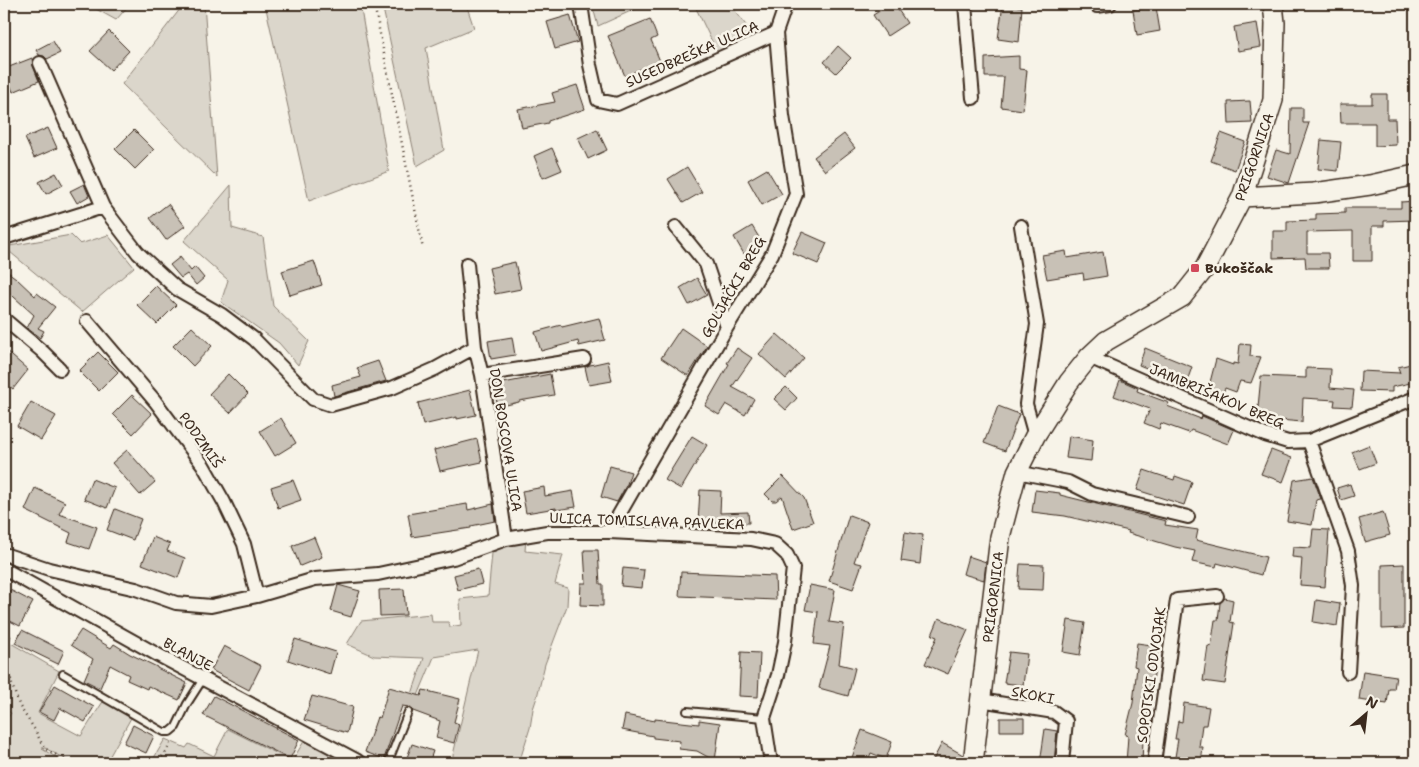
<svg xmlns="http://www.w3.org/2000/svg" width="1419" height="767" viewBox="0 0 1419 767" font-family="'Shantell Sans',sans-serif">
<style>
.green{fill:#dbd6cb;stroke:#8b8074}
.building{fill:#c8c1b6;stroke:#3b2a1e}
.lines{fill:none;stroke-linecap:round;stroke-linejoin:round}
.lane-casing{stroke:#3b2a1e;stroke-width:10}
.street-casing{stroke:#3b2a1e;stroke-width:16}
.secondary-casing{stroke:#3b2a1e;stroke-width:22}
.path{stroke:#3b2a1e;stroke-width:2.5;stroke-dasharray:1 4;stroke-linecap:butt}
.lane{stroke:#f7f3e8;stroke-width:6}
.street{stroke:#f7f3e8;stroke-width:12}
.secondary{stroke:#f7f3e8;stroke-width:19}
.poi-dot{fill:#d1495b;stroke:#f7f3e8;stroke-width:2}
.labels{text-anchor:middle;stroke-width:5;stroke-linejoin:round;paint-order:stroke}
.street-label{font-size:14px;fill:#3b2a1e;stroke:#f7f3e8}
.poi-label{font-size:14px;font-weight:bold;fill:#3b2a1e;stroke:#f7f3e8;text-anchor:start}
</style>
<rect width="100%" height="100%" fill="#f7f3e8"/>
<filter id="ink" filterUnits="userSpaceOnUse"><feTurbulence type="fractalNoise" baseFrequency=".02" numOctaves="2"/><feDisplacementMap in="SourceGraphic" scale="10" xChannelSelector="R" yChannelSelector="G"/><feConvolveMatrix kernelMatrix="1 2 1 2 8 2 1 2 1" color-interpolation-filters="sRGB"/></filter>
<g filter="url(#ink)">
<path class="green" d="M87 4H130L116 20Z
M184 4H204L217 177 122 84Z
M265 4H360L389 171 309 201Z
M382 4H466L474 28 426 48 444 150 417 166Z
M592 4H646L598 26Z
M694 4H730L751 32 717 52Z
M231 185 232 228 263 237 273 306 309 341 298 365 279 343 221 302 228 280 184 241Z
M71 235 80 244 108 235 134 267 82 312 4 247Z
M526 538 525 551 563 555 555 584 568 588 567 606 545 664 537 697 533 709 530 728 519 763H453V755L478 650 434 657 412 710 407 709 424 658 374 656 347 644 361 621 431 614 432 622H449L450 627 461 625 460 599 488 596 492 553 506 545Z
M4 632 11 636 9 642 59 671 38 713 81 736 104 700 132 716 107 761 109 763H72L45 748 42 749 66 763H4V723L11 713 4 709Z
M228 729 292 761 306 738 355 763H151L165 739 186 748 189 744 214 756Z"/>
<path class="building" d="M891 4H894L907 23 887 36 873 15Z
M1003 4H1017V6L1022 7 1019 42 998 39Z
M1156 7 1160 31 1137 35 1133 10Z
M570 15 578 42 555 49 547 22Z
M650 19 657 37 651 40 660 61 625 76 608 36Z
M1257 23 1261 47 1238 51 1234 27Z
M109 31 129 51 111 70 90 51Z
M53 41 60 53 47 59 44 56 39 55 36 50Z
M838 46 851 58 836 73 824 62Z
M1019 56V69L1027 70 1023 110 1001 107 1004 77H985V58Z
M32 58 33 66 39 81 13 92 4 69Z
M577 85 585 109 548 121V123L522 128 518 109 555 102 552 93Z
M1372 94H1387V119H1395L1396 145 1375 146V123H1341L1340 104H1372Z
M1250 101 1252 123 1229 124 1228 102Z
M1291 108H1303V123H1309L1289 183 1267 176 1276 150 1290 154Z
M48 128 57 148 34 158 25 138Z
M597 129 607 150 588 159 578 138Z
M134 130 154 150 135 169 115 149Z
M1221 133 1245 142 1235 170 1211 161Z
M844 134 855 148 825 171 814 157Z
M1321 140 1341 142 1338 171 1318 169Z
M552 148 562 170 543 178 534 156Z
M687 167 702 192 683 203 668 179Z
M767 169 782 194 762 205 748 180Z
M56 173 63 185 46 194 39 182Z
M84 184 89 196 77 203 70 191Z
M1415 201V220L1384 221V226H1372V261H1353V231L1307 232V253H1328L1329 268H1306L1305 257 1273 258V231H1287V221L1316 220V214L1345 213V208H1401V202Z
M168 204 185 226 166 240 150 218Z
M752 226 763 244 744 254 734 237Z
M802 232 827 243 818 264 792 253Z
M1066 251 1067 258 1103 252 1107 276 1084 280 1083 273 1047 279 1042 255Z
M180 257 191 271 195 267 204 278 196 285 187 274 181 278 170 265Z
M314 261 322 285 290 295 282 271Z
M515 262 521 289 495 294 489 268Z
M4 269 16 278 35 296 37 293 55 307 38 328 44 331 40 338 27 328 34 315 4 288Z
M697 278 707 295 689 305 680 288Z
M156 286 176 305 157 324 137 305Z
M599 318 605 340 579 346 578 341 541 351 535 332 561 325 562 327Z
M192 327 212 346 193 366 173 346Z
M681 328 707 346 688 376 661 358Z
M777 334 804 358 786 379 759 354Z
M512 337 515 355 491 359 488 341Z
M1240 344 1251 345 1250 356 1261 357 1251 383 1240 381 1236 392 1225 388 1222 395 1208 390 1216 359 1233 365V363L1238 364Z
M737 348 752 358 732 387 754 399 745 415 726 404 719 415 705 406 729 364 727 363Z
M1145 348 1192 367 1186 384 1139 365Z
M4 349 28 370 13 389 4 382Z
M98 352 118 372 99 391 79 371Z
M378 361 386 381 334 396 332 385 361 377 357 368Z
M608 361 612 381 589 385 585 367 590 365Z
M1415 363V382L1392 387V392L1360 391 1361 371 1400 373 1398 367Z
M1306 368 1331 369 1330 388 1354 390 1352 407 1334 406 1335 400 1303 398 1302 422 1257 418 1261 376 1306 378Z
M228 374 248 394 230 413 209 394Z
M550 374 554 395 519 401V402L498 407 493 385Z
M1120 380 1138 388 1137 391 1169 403 1167 406 1201 419 1202 416 1234 430 1228 444 1191 430 1189 433 1161 423 1159 429 1144 423 1150 409 1114 396Z
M786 387 797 398 786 410 774 399Z
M470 390 476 415 457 419V417L423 425 418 403Z
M132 395 152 414 133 434 113 414Z
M31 402 56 416 41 440 17 426Z
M998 406 1019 414 1005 451 984 443Z
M281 418 296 443 275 456 260 431Z
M692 436 707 445 681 489 665 480Z
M1069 436 1093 440 1091 461 1066 458Z
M477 439 482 462 440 471 434 450Z
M1369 445 1376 463 1360 469 1352 452Z
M127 450 155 482 140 495 112 463Z
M1271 450 1292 458 1283 482 1261 474Z
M610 466 631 472 627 484 617 502 601 497Z
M1144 470 1174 480 1175 476 1192 482 1184 505 1137 490Z
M783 476 804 498 813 522 793 529 782 496 776 501H772L765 494Z
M1313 477 1321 499 1316 500 1312 525 1287 521 1294 480Z
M92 479 115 488 107 508 84 499Z
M293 480 301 500 278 508 271 487Z
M1350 484 1354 496 1341 500 1337 488Z
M544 487 545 496 573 491 576 507 556 510V508L526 513 522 491Z
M35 488 65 502 59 514 97 527 89 549 68 542 71 533 25 510Z
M700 490 721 491 720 513 748 512 749 523H698Z
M1035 490 1060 493V495L1166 521 1165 525 1198 530 1196 540 1266 557 1261 575 1217 563 1216 567 1192 562 1195 551 1175 547 1128 533 1129 531 1065 516 1032 512Z
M467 504 468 510 493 504 495 521 471 526V528L412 537 408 514Z
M115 509 141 519 133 540 107 530Z
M1383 512 1390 535 1365 542 1359 519Z
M849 515 868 522 854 562 862 564 853 589 829 581Z
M1313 529 1329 530 1325 587 1300 585 1302 558 1292 557 1293 547 1311 548Z
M905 532 923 535 920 564 901 561Z
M153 537 170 544 167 551 185 558 178 578 142 564Z
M314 537 322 557 300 566 292 546Z
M584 550H598L600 584H603V606L580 605 581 583H586Z
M968 556 986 562 984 580 963 574Z
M1020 564 1044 565 1043 590 1018 589Z
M1404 564V628L1382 629V565Z
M623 568 644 570 642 588 621 586Z
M478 569 482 584 458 590 454 575Z
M681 572 775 576 776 600 679 596Z
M338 585 360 591 351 617 331 611Z
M810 585 835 590 829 622 844 624 839 664 855 668 848 696 819 688 830 646 814 644 818 612 805 610Z
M404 589 406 615 380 616 379 590Z
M10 590 33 602 20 626 4 618V604Z
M1225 598 1233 600 1230 622 1234 623 1225 684 1203 681 1208 646 1211 647 1215 620H1218L1220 603Z
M1316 600 1340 604 1337 626 1313 622Z
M939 618 968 630 948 674 925 664 937 637 932 635Z
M1068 620 1085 623 1080 655 1063 652Z
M22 630 64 651 58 664 15 643Z
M81 630 111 648 114 644 130 654 157 667V668L187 683 179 700 148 686 147 689 127 680 129 675 110 665 100 688 84 680 93 659 71 645Z
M295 639 336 652 330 674 288 660Z
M1137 643 1159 646 1150 697 1147 722 1151 723 1148 741 1143 739 1142 763H1126L1128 736 1125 735 1133 703 1137 667 1134 666Z
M224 646 261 666 249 690 211 670Z
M741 652 760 653 758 697 739 696Z
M1009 652 1027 654 1023 685 1004 683Z
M1363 671 1396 676 1394 689H1389L1387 704 1359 700Z
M55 685 94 707 85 722 60 708 54 720 39 712Z
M389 687 421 696 423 690 460 699 454 722 459 724 454 743 436 738 440 721 413 711 409 707 402 706 384 759 365 752 377 717 380 718Z
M214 696 299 740 290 759 203 715Z
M312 696 353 707 347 733 304 720Z
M1184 703 1209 707 1206 725H1202L1199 747H1203L1201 763H1174L1178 739H1175L1178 721 1182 722Z
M625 715 655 721V719L699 724V720L720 723 715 761 697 751 679 749 680 741 653 738V736L622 730Z
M1000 718H1024V731H1000Z
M133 725 154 736 146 753 124 743Z
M1045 729 1057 731 1054 763H1040Z
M862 730 892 742 886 759 871 753 867 763H850Z
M942 743 963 755 959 763H940L933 760Z
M412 744 433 751 429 763H405Z"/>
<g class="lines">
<defs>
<path id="lane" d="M63 674 164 732H170L176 727 187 704 203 679
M687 711 764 718
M388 763 408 712"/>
<path id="street" d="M581 4 590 65 598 100 617 104 776 33
M965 4 973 98
M1097 6 1110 4
M40 63 103 207 138 253 177 289 222 315 254 339 313 399 331 405 392 388 435 369 475 347
M1021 226 1037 324 1026 404 1035 436
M676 227 706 264 727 327
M4 238 103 207
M467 264 475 347 482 375 506 539
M4 319 43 352 60 369
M87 321 155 401 203 465 224 502 244 544 257 596
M1089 357 1265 435 1288 442 1309 441 1348 551 1353 586 1348 672
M482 375 584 359
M1309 441 1415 398
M1017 472 1068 482 1092 494 1188 517
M609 532 727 327 772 254 796 194 783 116 776 33 786 4
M4 554 49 569 136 589 176 603 211 606 257 596 315 579 378 574 453 558 506 539 547 532H609L751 539 775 544 787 555 793 568 785 642 778 675 764 718 771 763
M4 569 158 655 356 760 360 763
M980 700 1054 712 1066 721 1062 763
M1154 763 1177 600 1217 596"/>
<path id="secondary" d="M1242 197 1314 193 1370 185 1415 175
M973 763 1000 537 1017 472 1035 436 1069 382 1089 357 1106 341 1182 297 1205 268 1242 197 1273 100 1275 23 1273 4"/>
</defs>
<use href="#lane" class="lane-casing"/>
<use href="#street" class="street-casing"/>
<use href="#secondary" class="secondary-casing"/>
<path class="path" d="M374 4 423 249
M9 669 12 685 20 707 35 730 44 748 70 763
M154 763C163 756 167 754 170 742"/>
<use href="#lane" class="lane"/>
<use href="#street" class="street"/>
<use href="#secondary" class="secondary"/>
</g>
</g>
<rect class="poi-dot" x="1190" y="263" width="10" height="10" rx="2.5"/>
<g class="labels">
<g class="street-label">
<text transform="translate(692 54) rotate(-24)" y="5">SUSEDBREŠKA ULICA</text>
<text transform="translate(1254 157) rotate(-71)" y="5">PRIGORNICA</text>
<text transform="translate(733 287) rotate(-60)" y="5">GOLJAČKI BREG</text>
<text transform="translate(1217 396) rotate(23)" y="5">JAMBRIŠAKOV BREG</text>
<text transform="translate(201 440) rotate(55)" y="5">PODZMIŠ</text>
<text transform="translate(506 440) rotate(81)" y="5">DON BOSCOVA ULICA</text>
<text transform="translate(647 521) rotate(2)" y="5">ULICA TOMISLAVA PAVLEKA</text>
<text transform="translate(993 597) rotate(-83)" y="5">PRIGORNICA</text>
<text transform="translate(188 654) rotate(28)" y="5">BLANJE</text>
<text transform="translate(1151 675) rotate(-82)" y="5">SOPOTSKI ODVOJAK</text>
<text transform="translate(1033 695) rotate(11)" y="5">SKOKI</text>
</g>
<g class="poi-label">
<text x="1205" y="273">Bukoščak</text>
</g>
</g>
<rect width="1419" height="767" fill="none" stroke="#f7f3e8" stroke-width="20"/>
<rect x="10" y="10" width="1399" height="747" fill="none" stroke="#3b2a1e" stroke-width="2" filter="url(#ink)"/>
<g transform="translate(1366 714) rotate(28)" stroke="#f7f3e8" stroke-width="4" paint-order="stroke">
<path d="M0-4L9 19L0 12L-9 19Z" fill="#3b2a1e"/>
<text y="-8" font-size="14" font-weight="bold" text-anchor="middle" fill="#3b2a1e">N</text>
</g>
</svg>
